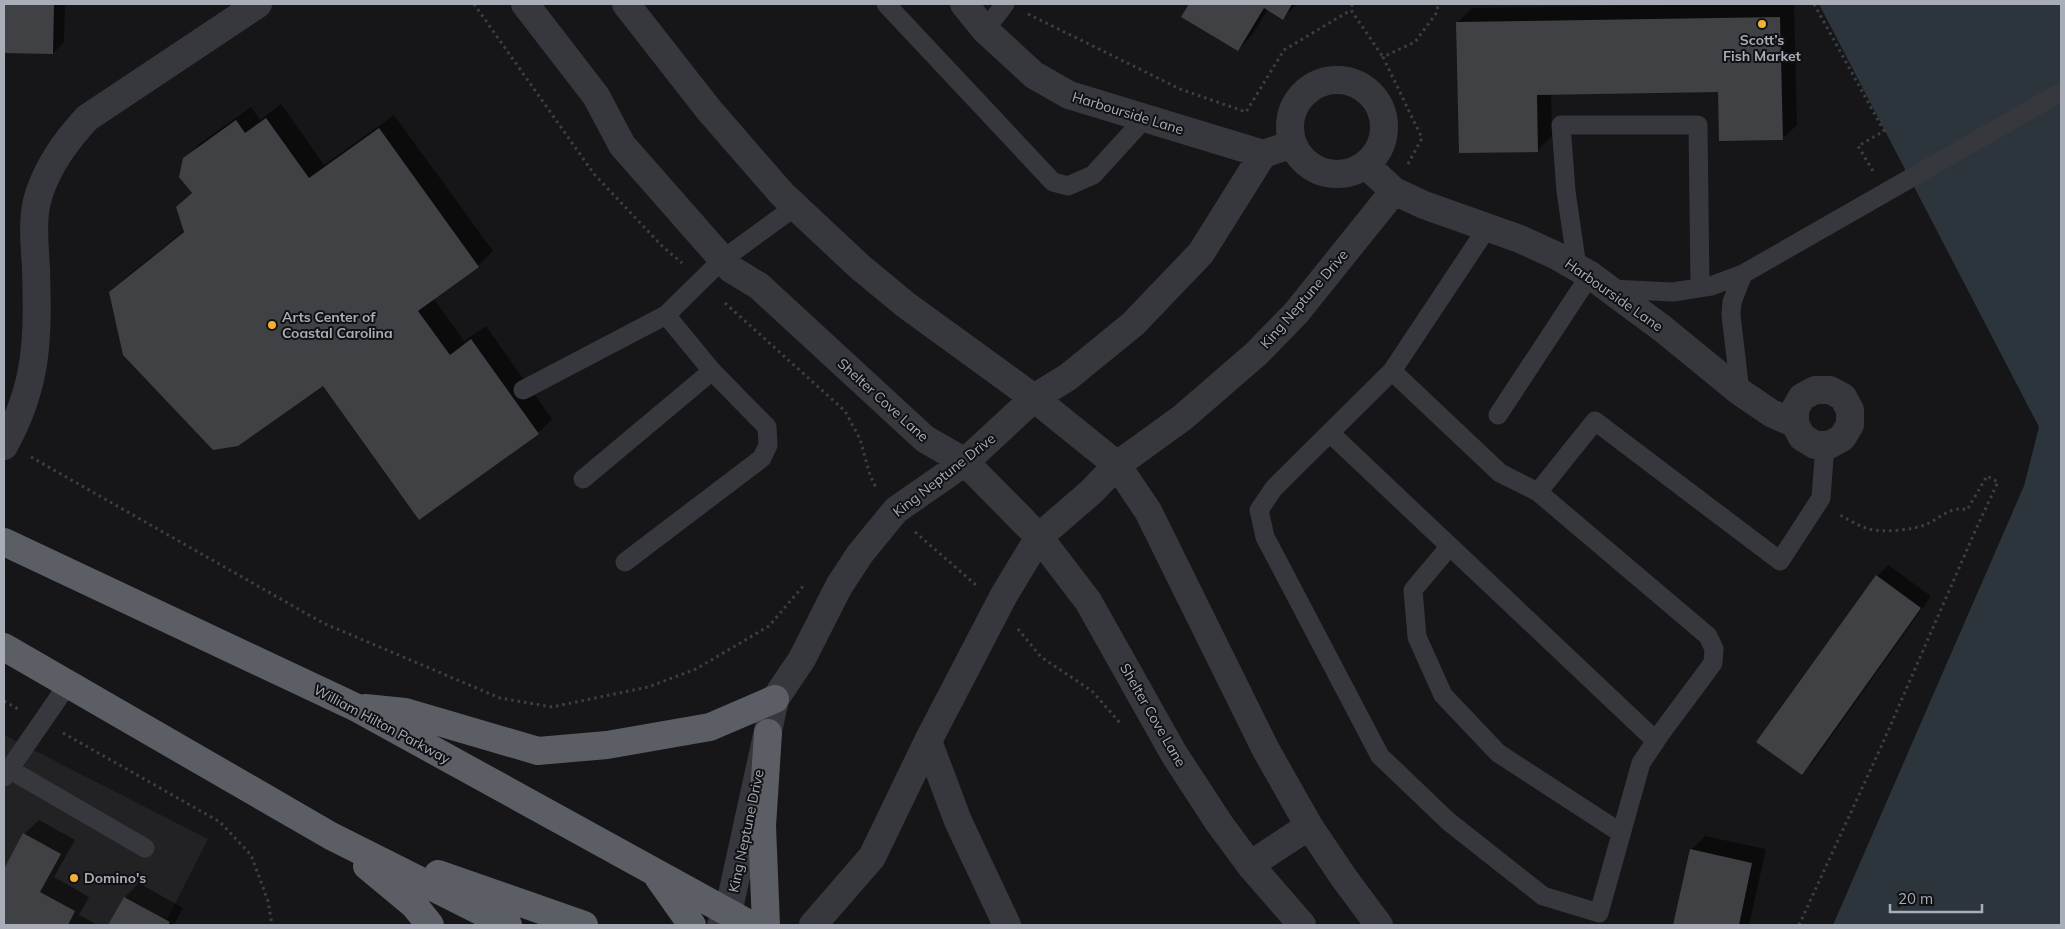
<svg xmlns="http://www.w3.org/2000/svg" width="2065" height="929" viewBox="0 0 2065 929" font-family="Mulish,sans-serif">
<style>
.built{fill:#222225}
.water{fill:#2c353c}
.shadow{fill:#0007}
.building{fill:#404145}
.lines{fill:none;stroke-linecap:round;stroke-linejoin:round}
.path{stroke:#3d3f44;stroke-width:3;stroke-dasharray:2.5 4;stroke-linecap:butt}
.service{stroke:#37383d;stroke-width:19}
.minor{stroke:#37383d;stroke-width:28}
.trunk{stroke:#5b5e65;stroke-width:28}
.poi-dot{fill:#f2b134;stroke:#111113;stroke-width:2}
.labels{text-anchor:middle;stroke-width:4;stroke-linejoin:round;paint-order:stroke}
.poi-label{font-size:14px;font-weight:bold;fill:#a8adb8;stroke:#111113;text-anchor:start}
.street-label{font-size:14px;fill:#a8adb8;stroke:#111113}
</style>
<rect width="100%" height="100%" fill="#161618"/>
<path class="built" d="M4 735 208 839 164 925H4Z"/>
<path class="water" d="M1819 4H2061V925H1833L2024 486 2039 427Z"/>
<path class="shadow" d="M4 4H65L64 42 53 53 4 52Z
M1190 4H1297L1283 18 1268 9 1252 35 1238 50 1183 16Z
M1736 4H1794L1797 125 1782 139 1719 91 1551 94 1552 136 1538 150 1457 23 1472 8Z
M281 104 324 165 394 115 493 251 478 266 433 298 464 341 486 326 552 419 538 433 323 384 111 293 125 278 185 230 178 207 193 192 184 159 199 144 251 107 260 120Z
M1888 565 1931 596 1813 762 1802 773 1877 576Z
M39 820 75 840 54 877 89 897 79 915 98 925H4V872L24 834Z
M1705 836 1766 849 1749 925H1675L1691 850Z
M139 883 183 908 174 925H109L125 897Z"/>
<path class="building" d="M4 4H54L53 54 4 53Z
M1189 4H1292L1283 20 1264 8 1238 51 1181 17Z
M1780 17 1783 140 1719 141 1718 92 1537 95 1538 152 1459 153 1456 22Z
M266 118 309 178 379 128 479 267 418 311 450 355 471 339 539 434 419 520 323 386 238 446 213 450 123 355 109 292 184 232 176 207 192 193 179 177 183 158 236 120 245 133Z
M1876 575 1921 608 1802 775 1756 742Z
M23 833 61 854 40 892 75 911 68 925H4V869Z
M1690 849 1752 863 1739 925H1673Z
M124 897 170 922 168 925H108Z"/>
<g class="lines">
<path class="path" d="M474 4 594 174 662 246 682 263
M1352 4 1351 10 1383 57
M1814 4 1884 131 1858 146 1873 171
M1028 14 1180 89 1246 112 1284 50 1351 10
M1408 164 1422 138 1383 57 1415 42 1437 12 1438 4
M725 303 845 411 860 439 870 475 877 490
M31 457 323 623 500 698 552 707 648 687 696 669 769 626 804 585
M915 532 976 585
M1018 629 1041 657 1092 691 1121 724
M4 701 20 710
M63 733 220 822 251 855 268 901 272 925
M1799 925 1881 747 1976 529 1998 482 1987 476 1967 510C1952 505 1940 518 1927 524 1914 530 1883 533 1869 529 1859 526 1849 520 1840 515"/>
<path class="service" d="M886 4 1053 182 1068 186 1093 175 1145 118
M985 30 1005 4
M1487 228 1392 371 1500 473 1538 492 1595 421 1780 561 1821 498 1825 445
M1577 267 1566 191 1561 125H1698L1700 287
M1611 289 1673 292 1711 286 1743 274 2061 92
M1392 371 1274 488 1259 510 1265 537 1380 756 1448 821 1543 896 1599 913 1641 763 1661 733 1713 663 1714 649 1708 636 1538 492
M523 390 666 315 722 260 796 206
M1740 392 1731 315 1732 302 1743 274
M1498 415 1590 275
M1330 433 1656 741
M583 479 712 371
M1450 546 1413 590 1417 637 1443 695 1498 753 1621 833
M625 562 762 458 768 445 767 427 712 371 666 315
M9 769 145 848
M4 777 68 684"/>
<path class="minor" d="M525 4 596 96 622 145 731 269 759 286 925 439 965 462 1039 537 1088 601 1174 754 1219 823 1250 865 1302 925
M626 4 709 110 782 194 860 267 906 305 1034 398 1117 465 1148 511 1266 750 1309 826 1344 878 1379 925
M964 4 985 30 1034 75 1069 95 1263 154 1293 144
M1290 127a47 47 0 1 1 94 0a47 47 0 1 1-94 0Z
M1366 165 1394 191 1424 205 1520 239 1557 256 1590 275 1663 329 1740 392 1771 413 1795 424 1802 437 1815 445H1829L1842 438 1850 425V410L1843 397 1830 390H1815L1802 397 1795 409V424
M4 446C38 385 38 338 36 270 35 245 31 218 39 194 49 164 66 141 87 118L258 4
M928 741 958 821 1007 925
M1250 865 1309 826
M721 925 728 913 775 699 802 659 839 586 860 554 896 510 965 462 1034 398 1068 377 1133 324 1201 253 1263 154
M813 925 872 857 928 741 1004 595 1039 537 1091 492 1117 465 1182 418 1256 354 1296 313 1394 191"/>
<path class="trunk" d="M4 542 355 707 751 925
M4 647 331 836 508 925
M365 708 405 712 538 751 607 745 710 727 775 699
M367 866 414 905 430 925
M438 874 584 925
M658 877 692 925
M766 925 762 826 768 733"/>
</g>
<g class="poi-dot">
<circle cx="1762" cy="24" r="5"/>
<circle cx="272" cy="325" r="5"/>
<circle cx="74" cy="878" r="5"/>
</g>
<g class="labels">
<g class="poi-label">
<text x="1762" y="45" text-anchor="middle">Scott’s<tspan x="1762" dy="16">Fish Market</tspan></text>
<text x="282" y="322">Arts Center of<tspan x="282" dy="16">Coastal Carolina</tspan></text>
<text x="84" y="883">Domino's</text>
</g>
<g class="street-label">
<text transform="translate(1128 113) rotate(17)" y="5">Harbourside Lane</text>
<text transform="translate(1614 295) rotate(35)" y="5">Harbourside Lane</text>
<text transform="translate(1304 299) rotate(-49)" y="5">King Neptune Drive</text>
<text transform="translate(883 400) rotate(42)" y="5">Shelter Cove Lane</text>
<text transform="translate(944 475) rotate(-38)" y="5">King Neptune Drive</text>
<text transform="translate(1153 715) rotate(60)" y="5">Shelter Cove Lane</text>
<text transform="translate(382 724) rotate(28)" y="5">William Hilton Parkway</text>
<text transform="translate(746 831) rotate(-78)" y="5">King Neptune Drive</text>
</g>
</g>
<rect width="2065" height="929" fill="none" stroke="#a8adb8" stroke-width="10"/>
<path d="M1890 904v8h92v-8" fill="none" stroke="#a8adb8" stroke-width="2.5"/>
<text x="1898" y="904" font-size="15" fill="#a8adb8" stroke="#111113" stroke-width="4" paint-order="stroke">20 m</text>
</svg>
